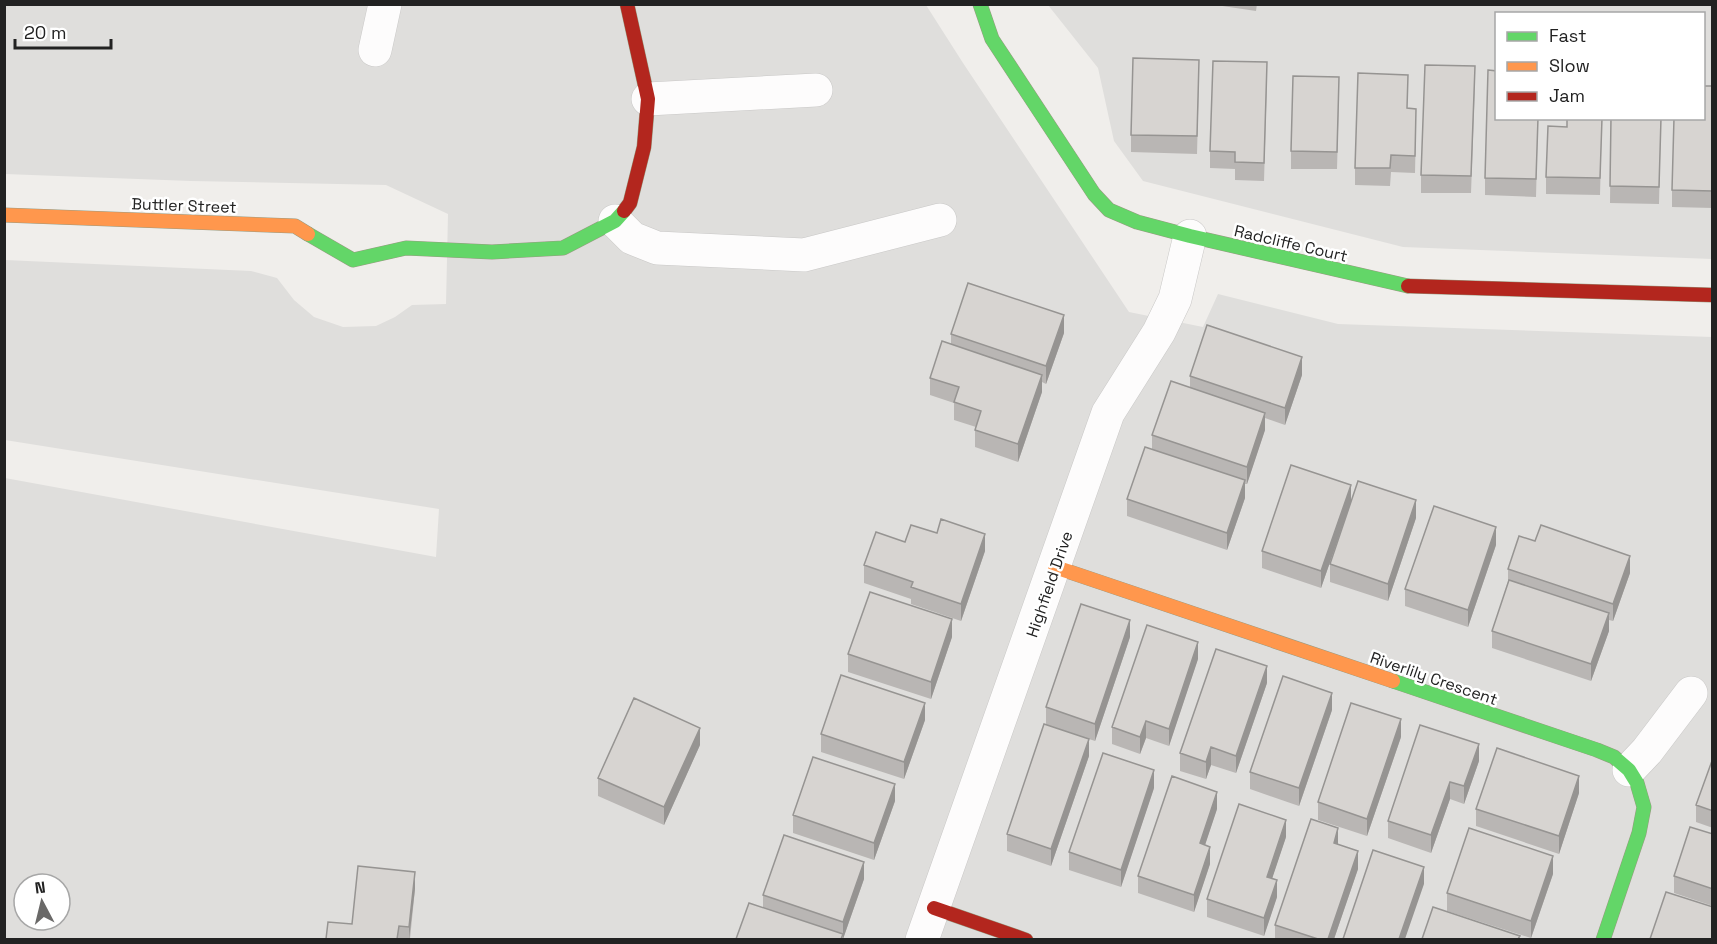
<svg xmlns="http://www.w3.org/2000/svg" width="1717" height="944" viewBox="0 0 1717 944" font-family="'Space Grotesk',sans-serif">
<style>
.residential{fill:#dfdedc;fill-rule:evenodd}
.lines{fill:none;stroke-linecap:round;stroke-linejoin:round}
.street-casing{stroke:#c9c8c7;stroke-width:34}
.fast-casing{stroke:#989b81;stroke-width:15}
.slow-casing{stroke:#989b81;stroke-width:15}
.jam-casing{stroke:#989b81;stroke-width:15}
.street{stroke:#fdfcfc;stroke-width:33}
.fast{stroke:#63d668;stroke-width:14}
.slow{stroke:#ff974d;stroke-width:14}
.jam{stroke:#b3261e;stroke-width:14}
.wall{fill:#b9b6b4}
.shaded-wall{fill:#969492}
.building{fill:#d7d4d1;stroke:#969492;stroke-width:1.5}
.labels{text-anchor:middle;stroke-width:5;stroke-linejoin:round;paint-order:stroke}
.street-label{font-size:16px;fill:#222;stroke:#fff}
</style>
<rect width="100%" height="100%" fill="#f0eeeb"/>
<path class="residential" d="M4 5H926L963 63 1129 312 1203 327 1218 294 1338 324 1712 337V939H5V478L436 557 439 509 5 440V260L251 271 277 278 294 300 314 317 343 327 376 326 395 317 412 305 446 304 448 214 386 185 191 181 5 174ZM24 884H60V920H24Z
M1048 5H1712V259L1403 247 1143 181 1114 141 1098 68ZM1496 14H1704V118H1496Z"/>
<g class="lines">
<defs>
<path id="street" d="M375 50 385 4
M648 99 816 90
M615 221 632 238 657 248 804 255 940 220
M1629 770 1647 751 1691 693
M922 940 1108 413 1159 332 1175 299 1190 236"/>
<path id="fast" d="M980 4 992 39 1094 194 1109 210 1137 222 1190 236 1408 286
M308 234 353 260 406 248 492 252 563 248 615 221 624 211
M1393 681 1597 750 1614 757 1629 770 1637 783 1644 807 1639 833 1603 940"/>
<path id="slow" d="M4 215 295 226 308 234
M1055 567 1393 681"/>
<path id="jam" d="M624 211 630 203 644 147 648 99 627 4
M1408 286 1712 295
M934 908 1026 940"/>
</defs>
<use href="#street" class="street-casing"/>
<use href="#fast" class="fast-casing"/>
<use href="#slow" class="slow-casing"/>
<use href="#jam" class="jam-casing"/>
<use href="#street" class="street"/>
<use href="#fast" class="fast"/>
<use href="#slow" class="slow"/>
<use href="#jam" class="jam"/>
</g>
<path class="wall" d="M1209 4H1257L1256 11Z
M1199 77 1197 154 1131 152V135Z
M1267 79 1264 181 1235 180V169L1210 168V151Z
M1475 83 1471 193H1421V175Z
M1713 86V208L1672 207V190Z
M1339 95 1337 169H1291V151Z
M1408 108 1416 126 1415 173 1391 172 1390 186 1355 185V168Z
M1538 118 1536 197 1485 195V178Z
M1567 118H1602L1600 195 1546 194V177L1567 127Z
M1611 118H1661L1659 204 1610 203Z
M1064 333 1046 384 1042 382V392L1018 462 975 447V430L976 427 954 420V403L930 395V378L951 344V334Z
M1302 375 1285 425 1265 418V430L1247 484H1245V498L1227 550 1127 516V499L1152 449V435L1190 387V376Z
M1351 502 1321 588 1262 568V551Z
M1416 518 1388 601 1330 582V564Z
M905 542 985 551 961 621 911 604V599L864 583V565Z
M1496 545 1468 627 1405 606V589Z
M1508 569 1630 573 1613 621 1609 620V631L1591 681 1492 648V631L1508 582Z
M952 637 931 699 848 672V654Z
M1130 637 1095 741 1089 739V756L1051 866 1007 851V834L1046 724V707Z
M1198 659 1169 746 1146 738 1140 754 1112 744V727Z
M1267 683 1236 773 1211 765 1206 779 1180 771V753Z
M1332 710 1299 806 1250 789V772Z
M925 720 904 779 821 752V734Z
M1401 737 1367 836 1318 820V802Z
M700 745 664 825 598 796V778Z
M1713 758V828L1696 822V805Z
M1479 761 1464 804 1450 799 1431 853 1388 838V821Z
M1154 788 1121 887 1069 870V852Z
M1579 793 1559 854 1476 826V809Z
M895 801 874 860 793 833V815Z
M1217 809 1205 845 1210 864 1194 912 1138 893V876Z
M1713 834V906L1674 893V876Z
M1286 837 1272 878 1277 897 1264 936 1207 917V899Z
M1338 845 1358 869 1334 939H1275V925Z
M1553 874 1531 938 1447 911V893Z
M864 879 843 939H736L763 908V895Z
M415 889 410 939H326L352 924Z"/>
<path class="shaded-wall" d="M1064 315V333L1046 384V366Z
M1302 357V375L1285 425V408Z
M1042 375V392L1018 462V444Z
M1265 413V430L1247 484V467Z
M1245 480V498L1227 550V533Z
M1351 485V502L1321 588V571Z
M1416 500V518L1388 601V584Z
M1496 527V545L1468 627V610Z
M985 534V551L961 621V604Z
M1630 556V573L1613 621V604Z
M1609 613V631L1591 681V664Z
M952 619V637L931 699V682Z
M1130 620V637L1095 741V724Z
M1198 642V659L1169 746V729Z
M1267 666V683L1236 773V756Z
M1332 693V710L1299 806V788Z
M925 703V720L904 779V762Z
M1401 719V737L1367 836V819Z
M1146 721V738L1140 754V737Z
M700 728V745L664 825V807Z
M1089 739V756L1051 866V849Z
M1479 744V761L1464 804V786Z
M1211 747V765L1206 779V762Z
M1154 770V788L1121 887V870Z
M1579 776V793L1559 854V836Z
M1450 782V799L1431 853V835Z
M895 784V801L874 860V843Z
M1217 792V809L1200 860V843Z
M1286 820V837L1267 894V877Z
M1338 828V846L1334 843Z
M1210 847V864L1194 912V895Z
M1358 851V869L1334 939H1328Z
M1553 856V874L1531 938V921Z
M864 862V879L843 939V922Z
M1424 867V884L1405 939H1399Z
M415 872V889L409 939V927Z
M1277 880V897L1264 936V918Z"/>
<path class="building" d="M1133 58 1199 60 1197 136 1131 135Z
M1213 61 1267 62 1264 163 1235 162V152L1210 151Z
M1425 65 1475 66 1471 176 1421 175Z
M1488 70 1497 71V118H1538L1536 179 1485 178Z
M1358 73 1408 75 1407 108 1416 109 1415 156 1391 155 1390 168H1355Z
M1293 76 1339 77 1337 152 1291 151Z
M1704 86H1713V191L1672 190 1674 118H1704Z
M1567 118H1602L1600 178 1546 177 1548 126 1567 127Z
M1611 118H1661L1659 187 1610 186Z
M968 283 1064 315 1046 366 951 334Z
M1207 325 1302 357 1285 408 1190 376Z
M942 341 1042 375 1018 444 975 430 981 411 954 402 959 387 930 378Z
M1171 381 1265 413 1247 467 1152 435Z
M1145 447 1245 480 1227 533 1127 499Z
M1291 465 1351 485 1321 571 1262 551Z
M1358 481 1416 500 1388 584 1330 564Z
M1434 506 1496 527 1468 610 1405 589Z
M941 519 985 534 961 604 911 587 913 582 864 565 876 532 905 542 911 525 937 533Z
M1541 525 1630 556 1613 604 1508 569 1519 536 1535 541Z
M1509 580 1609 613 1591 664 1492 631Z
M870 592 952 619 931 682 848 654Z
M1081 604 1130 620 1095 724 1046 707Z
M1147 625 1198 642 1169 729 1146 721 1140 737 1112 727Z
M1216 649 1267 666 1236 756 1211 747 1206 762 1180 753Z
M841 675 925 703 904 762 821 734Z
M1283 676 1332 693 1299 788 1250 772Z
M634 698 700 728 664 807 598 778Z
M1351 703 1401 719 1367 819 1318 802Z
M1044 724 1089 739 1051 849 1007 834Z
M1420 725 1479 744 1464 786 1450 782 1431 835 1388 821Z
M1497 748 1579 776 1559 836 1476 809Z
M1103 753 1154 770 1121 870 1069 852Z
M813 757 895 784 874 843 793 815Z
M1713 758V811L1696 805Z
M1172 776 1217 792 1200 843 1210 847 1194 895 1138 876Z
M1239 804 1286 820 1267 877 1277 880 1264 918 1207 899Z
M1311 819 1338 828 1334 843 1358 851 1328 939H1318L1275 925Z
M1690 827 1713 834V889L1674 876Z
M1469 828 1553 856 1531 921 1447 893Z
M784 835 864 862 843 922 763 895Z
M1373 850 1424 867 1399 939H1343Z
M358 866 415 872 409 927 399 926 397 939H326L328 922 352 924Z
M1666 892 1713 907V939H1650Z
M749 903 843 934 841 939H736Z
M1433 907 1520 936 1518 939H1422Z"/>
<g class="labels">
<g class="street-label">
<text transform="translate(184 205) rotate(2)" y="6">Buttler Street</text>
<text transform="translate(1291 243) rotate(13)" y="6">Radcliffe Court</text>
<text transform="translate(1049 584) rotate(-71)" y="6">Highfield Drive</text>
<text transform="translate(1434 678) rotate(19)" y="6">Riverlily Crescent</text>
</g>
</g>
<rect width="1717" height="944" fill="none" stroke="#222222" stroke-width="12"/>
<rect x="1495" y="12" width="210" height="108" fill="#ffffff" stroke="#a7a7a7" stroke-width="1.5"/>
<rect x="1507" y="32" width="30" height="9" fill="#63d668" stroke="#a7a7a7" stroke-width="1.5"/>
<text x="1549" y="42" font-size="18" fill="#222222">Fast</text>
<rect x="1507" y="62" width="30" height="9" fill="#ff974d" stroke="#a7a7a7" stroke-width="1.5"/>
<text x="1549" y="72" font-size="18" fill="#222222">Slow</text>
<rect x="1507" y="92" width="30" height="9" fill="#b3261e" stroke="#a7a7a7" stroke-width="1.5"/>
<text x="1549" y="102" font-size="18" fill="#222222">Jam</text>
<g transform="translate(42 902) rotate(353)"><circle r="28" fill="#ffffff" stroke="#a7a7a7" stroke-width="1.5"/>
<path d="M0-4.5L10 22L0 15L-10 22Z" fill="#6a6968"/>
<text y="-9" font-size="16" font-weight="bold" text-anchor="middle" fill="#222222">N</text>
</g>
<path d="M15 39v9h96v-9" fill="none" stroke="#222222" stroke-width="3"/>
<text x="24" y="39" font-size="18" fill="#222222" stroke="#ffffff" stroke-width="4.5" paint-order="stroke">20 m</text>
</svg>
